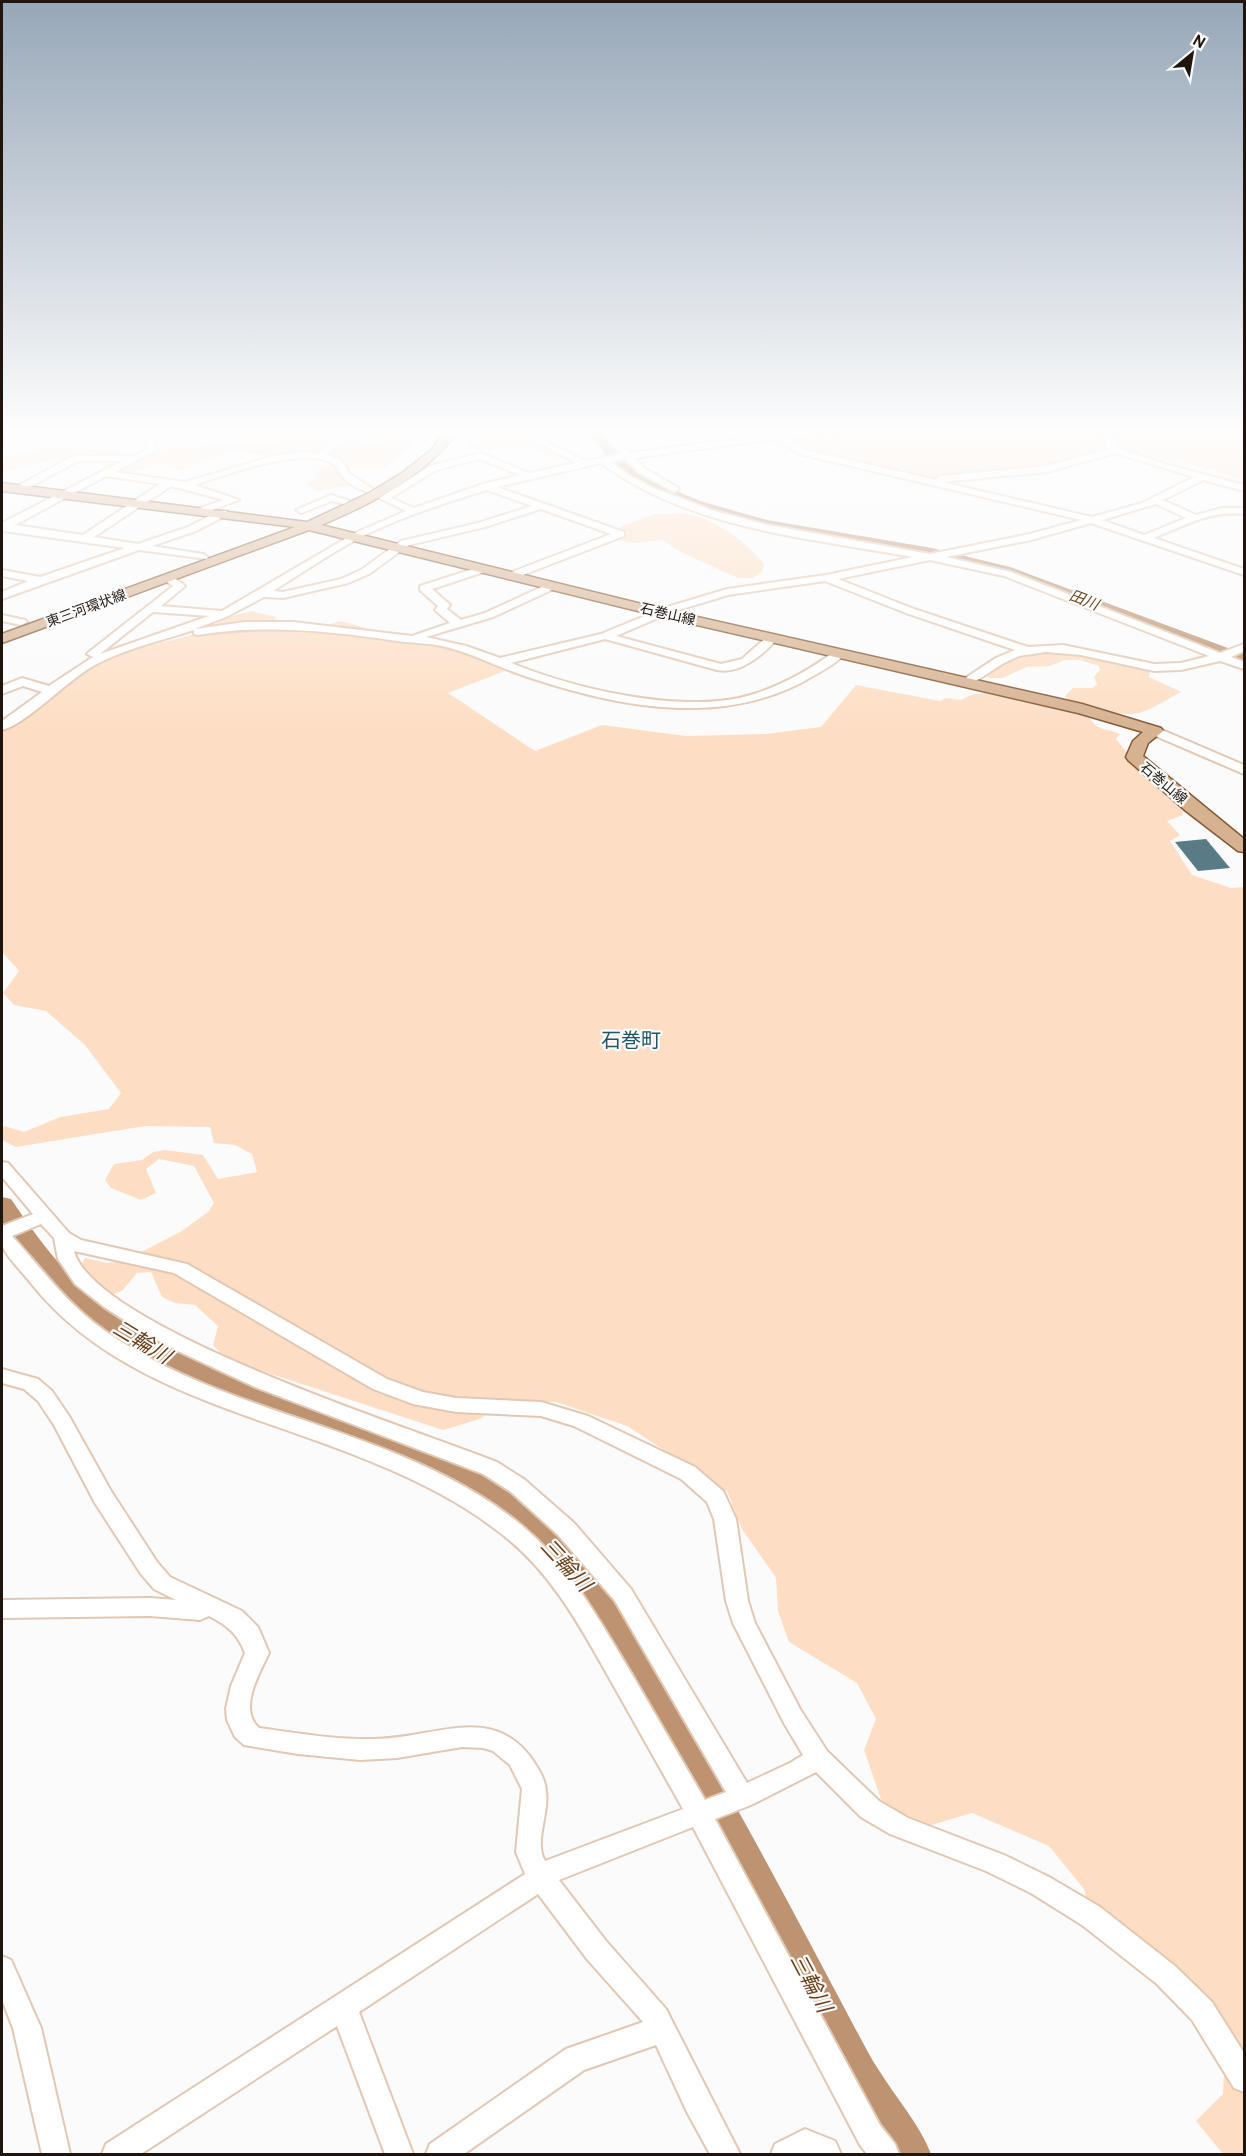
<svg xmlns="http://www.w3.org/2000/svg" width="1246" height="2156" viewBox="0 0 1246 2156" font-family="Overpass,'Noto Sans JP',sans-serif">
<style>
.green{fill:#fddec4}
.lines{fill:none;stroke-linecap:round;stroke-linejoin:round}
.river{fill:#bd9371;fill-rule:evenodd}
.building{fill:#587b85}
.minor-casing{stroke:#e2c7b2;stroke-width:4}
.major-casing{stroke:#845933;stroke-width:3}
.minor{fill:#fff;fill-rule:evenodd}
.major{fill:#d6b291;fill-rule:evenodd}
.labels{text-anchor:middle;stroke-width:4.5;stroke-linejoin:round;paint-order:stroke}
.far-street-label{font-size:14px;fill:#1f150e;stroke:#fbfbfb}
.far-water-label{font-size:15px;font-style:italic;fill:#693f17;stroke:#fbfbfb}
.quarter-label{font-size:20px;fill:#215664;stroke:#fbfbfb}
.near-water-label{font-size:21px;font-style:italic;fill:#693f17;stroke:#fbfbfb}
</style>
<rect width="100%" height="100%" fill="#fbfbfb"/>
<path class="green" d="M365 429H383L352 436 363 445 402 438 413 442 414 446 384 468 342 467 348 486 316 491 306 483 317 478 314 472 341 463 325 455 285 457 234 452 180 470 165 464 152 465 138 471 119 474 102 470 107 465 102 461 75 458 60 462H39L2 473V458L36 449 83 448 145 455 169 449 206 446 337 437 347 435 346 431Z
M850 429H1100L1109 450 1038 468 926 479 806 451 787 439V436Z
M1110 429H1244V480C1222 473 1199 465 1176 462 1158 459 1138 459 1122 448 1115 444 1111 437 1110 429Z
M491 438C516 439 545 437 563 457L558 460C546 455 531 447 518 446 500 443 479 458 464 443Z
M655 514C666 515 676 512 687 514 716 519 746 542 764 564L763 571 752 578H738L681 552 662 540 635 543 618 540 628 533 619 527Z
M251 611 276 617 271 627 311 629 341 621 377 631 381 638 437 645 470 653 505 671 448 693 535 751 602 725 686 736 766 734 821 727 856 685 940 701 946 698 961 700C987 684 1031 700 1061 706L1068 700 1065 696 1073 688H1093L1097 684 1094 677 1100 670 1099 666 1080 660H1065L1050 666 1027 667 1002 678H989L986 673C1000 665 1012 657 1028 653 1064 643 1115 661 1150 670L1149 677 1181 692C1165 700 1147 714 1129 714 1111 714 1105 706 1087 713 1096 732 1103 727 1120 734L1116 739 1129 755 1137 769 1182 810 1183 815 1167 821 1180 835 1170 841 1192 875 1231 888 1244 887V2154H1223L1196 2121 1223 2094 1226 2029 1205 1993 1141 1968 1097 1937 1084 1889 1049 1846 972 1813 928 1826 882 1802 864 1750 876 1719 857 1683 789 1642 778 1611 776 1578 742 1529 727 1491 627 1426 556 1402 506 1401 480 1419 443 1430 228 1360 213 1345 218 1326 195 1305 175 1303 162 1297 151 1272 137 1273 122 1291 109 1295 81 1266 85 1258 107 1263 124 1261 182 1231 208 1212 214 1203 194 1166 159 1159 146 1169 156 1193 141 1200 111 1188 105 1180 114 1164 142 1160 153 1152 165 1150 203 1155 218 1179 257 1172 252 1154 235 1145 214 1143 210 1127 145 1126 16 1147 2 1140V1130L4 1126 24 1132 60 1117 109 1109 121 1093 85 1045 46 1011 14 1005 3 993 19 971 2 952V732L24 719 91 667 132 650 200 633 225 618Z"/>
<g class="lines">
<path class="river" d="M585 429H599L629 465 651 480 700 501 767 520 932 548 1010 567 1244 654V665L1000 573 932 558 765 528 690 507 641 486 619 471Z
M2 1197 11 1199C31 1229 54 1260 80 1286 153 1357 278 1392 372 1427 414 1443 462 1458 499 1482 588 1539 635 1631 686 1720 746 1821 801 1926 856 2030 864 2044 871 2059 880 2072 897 2099 920 2125 931 2154H886L848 2096 714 1835 594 1621 561 1574 520 1534 477 1498 414 1467 212 1390 161 1367 105 1335 61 1300 10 1237 2 1225Z"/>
</g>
<path class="building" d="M1206 839 1230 868 1198 871 1175 842Z"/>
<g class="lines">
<defs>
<path id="minor" d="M12 429H39L35 432 2 436V430Z
M138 429H147L157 450 115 472 185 482 274 456 299 452 318 453 336 438 334 429H344L346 439 327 455 341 460 350 474 373 489 368 492C358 489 348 484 341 475 339 471 337 466 333 464 306 445 225 475 195 485L239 500 204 513 199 510 200 508 224 500 171 486 94 537 138 544 188 527 219 511H227V515L196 531 152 546 203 554 208 557 207 559 139 550 2 599V592L28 581 2 576V570L40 577 125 548 3 531 2 523 122 461H78L22 491H16V487L73 456H133L147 449ZM106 476 160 484 83 535 15 525Z
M504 429H517L525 432 562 429 535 436 586 461 621 454 597 429H606L630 453 815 429H843L839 432 787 438 806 450 936 480 937 477 940 476 1046 466 1108 449 1099 429H1108L1118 448 1165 464 1244 485V491L1203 480 1163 500 1196 515 1222 508H1244V514C1212 510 1183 526 1154 538L1244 569V575L1091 523 1031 540 946 557 1011 572 1220 653 1244 644V651L1231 657 1244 662V669L1220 661 1181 670 1154 671 1081 655 1046 652 1019 656 1004 663 968 686 962 682 964 679 996 658 1015 650 906 613 825 581 728 595 672 612 616 636 721 664 742 659 768 636H776L778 638C764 654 740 675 717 670L605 639 511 663C575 689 687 716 754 694 779 686 802 674 824 659 831 654 836 649 844 651L846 653C837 663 824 670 813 676 727 728 621 708 531 678 501 669 473 653 442 646 427 643 412 643 397 641 330 631 265 624 198 635L194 634V630C160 641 124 649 93 666 68 680 25 725 2 730V721L42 692 23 686 2 694V686L22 678 49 686 93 657 87 654 89 652 173 586 164 580V576H172L185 586 161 606 222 611 355 533 406 511 379 498 430 466 481 453 529 473 576 463 543 445ZM776 439 800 454 1081 520 1030 534 930 554 768 525 714 511 651 487 630 476 611 462 625 459 638 472 674 492 679 489 677 487 644 468 634 458ZM1115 453 1194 477 1142 503 1092 517 942 482 1047 472ZM480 459 520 475 483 484 414 508 391 498 436 470ZM601 463C689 529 809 538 913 557L826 575 727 589 664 608 601 634 500 658 466 646 426 637 493 617 556 588V584H548L485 613 461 620 447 609 450 605 448 603 432 589 487 571V567H479L420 586V590L438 606 435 610 450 623 412 636 293 622H245L195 629 226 617 264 597 283 598 348 583 369 574 409 545 485 527 541 509 611 534 507 574V578H515L624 536V532L497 487ZM487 490 532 506 478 523 401 541 361 570 341 579 283 592 273 591C302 573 331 553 361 537 401 517 444 503 487 490ZM1156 504 1186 518 1144 535 1102 520ZM930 560 1004 576 1209 656 1181 663 1154 664 1063 645 1028 647 914 609 838 579ZM153 612 209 616 100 654Z
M331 495 349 501 344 504 332 501 301 513 296 510Z
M2 615 25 620 27 622 21 625 2 621Z
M1155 727 1244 765V774L1151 734 1149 731 1151 728Z
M2 1162 8 1163 69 1233 81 1240 187 1264 387 1379 423 1392 456 1398 541 1402 588 1416 695 1467 723 1491 726 1497 736 1519 748 1601 755 1623 800 1709 827 1751 879 1801 908 1818 1004 1855 1049 1877 1100 1907 1175 1966 1212 2002 1244 2053V2092L1234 2088 1192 2020 1157 1984 1082 1925 1031 1893 986 1871 890 1834 861 1817 816 1772 751 1805 715 1819 880 2125 895 2144 899 2154H867L860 2145 693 1827 559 1880 606 1941 666 2009 740 2154H710L687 2112 656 2045 584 2070 464 2154H426L430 2144 566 2049 643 2022 587 1959 538 1894 359 2012 413 2154H385L337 2026 141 2154H102L106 2144 525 1874 516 1852 522 1789 510 1765 493 1751 483 1748 462 1747 397 1758 360 1760 298 1754 244 1745 235 1737 227 1720 226 1709 231 1686 245 1653C238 1634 227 1625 209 1616L200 1620 150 1616 2 1618V1600L150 1598 176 1600 154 1589 141 1574 95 1503 54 1425 38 1401 24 1389 2 1383V1369L38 1379 52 1391 69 1416 111 1491 157 1562 170 1577 242 1611 258 1627 269 1653C259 1674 238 1709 259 1728 297 1733 335 1740 373 1739 438 1739 499 1697 540 1772 558 1804 531 1837 545 1861L683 1809C659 1766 635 1724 611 1681 580 1626 551 1571 499 1532 461 1502 416 1480 372 1462 253 1412 114 1389 30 1282 24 1274 4 1254 2 1245 0 1240 2 1232 2 1226L33 1214 2 1177ZM41 1224 54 1238 58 1259 75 1284 104 1307 144 1333 180 1352 255 1387 483 1474 511 1492 558 1535 615 1601 726 1792 705 1800C680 1757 655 1714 630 1671 597 1616 567 1561 515 1520 397 1428 238 1419 114 1337 70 1309 46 1273 12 1236ZM74 1251 174 1273 373 1389 413 1404 456 1412 541 1416 574 1426 681 1479 707 1502 714 1519 726 1601 733 1623 784 1723 803 1755 790 1763 747 1783 631 1589 574 1523 525 1480 497 1462C418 1430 95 1329 74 1251Z
M2 1956 11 1960 41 2028 70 2154H42L13 2028 2 2000Z
M805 2129 835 2141 841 2154H771L775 2144Z"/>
<path id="major" d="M448 429H460C425 476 374 503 321 525L662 609 1082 704 1161 728 1163 731 1148 743 1143 756 1244 839V852L1238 851 1186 811 1128 760 1126 757 1133 741 1143 732 1078 713 662 617 309 530 2 643V634L295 527 2 491V483L307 522 369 493 402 473 430 451Z"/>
</defs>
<use href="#minor" class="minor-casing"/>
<use href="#major" class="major-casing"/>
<use href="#minor" class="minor"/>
<use href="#major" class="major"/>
</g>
<linearGradient id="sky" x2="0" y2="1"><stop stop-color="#97a7b8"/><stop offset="0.59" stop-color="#fdfdfd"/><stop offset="1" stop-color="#fdfdfd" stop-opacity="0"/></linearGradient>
<rect width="1246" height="731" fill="url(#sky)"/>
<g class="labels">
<g class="far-street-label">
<text transform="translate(86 608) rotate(-20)" y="5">東三河環状線</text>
<text transform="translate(668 614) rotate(13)" y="5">石巻山線</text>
<text transform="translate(1164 783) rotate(40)" y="5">石巻山線</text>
</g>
<g class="far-water-label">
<text transform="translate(1084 600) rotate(21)" y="5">田川</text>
</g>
<g class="quarter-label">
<text x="631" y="1047">石巻町</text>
</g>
<g class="near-water-label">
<text transform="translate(142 1342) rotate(31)" y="7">三輪川</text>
<text transform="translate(566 1565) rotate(47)" y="7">三輪川</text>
<text transform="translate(811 1983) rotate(62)" y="7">三輪川</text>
</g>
</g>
<rect width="1246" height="2156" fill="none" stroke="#1f150e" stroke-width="6"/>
<g transform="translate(1192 54) rotate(30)" stroke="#fbfbfb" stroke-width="4.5" paint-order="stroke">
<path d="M0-4.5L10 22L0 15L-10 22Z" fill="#1f150e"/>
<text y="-9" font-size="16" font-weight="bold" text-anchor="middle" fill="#1f150e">N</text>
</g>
</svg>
